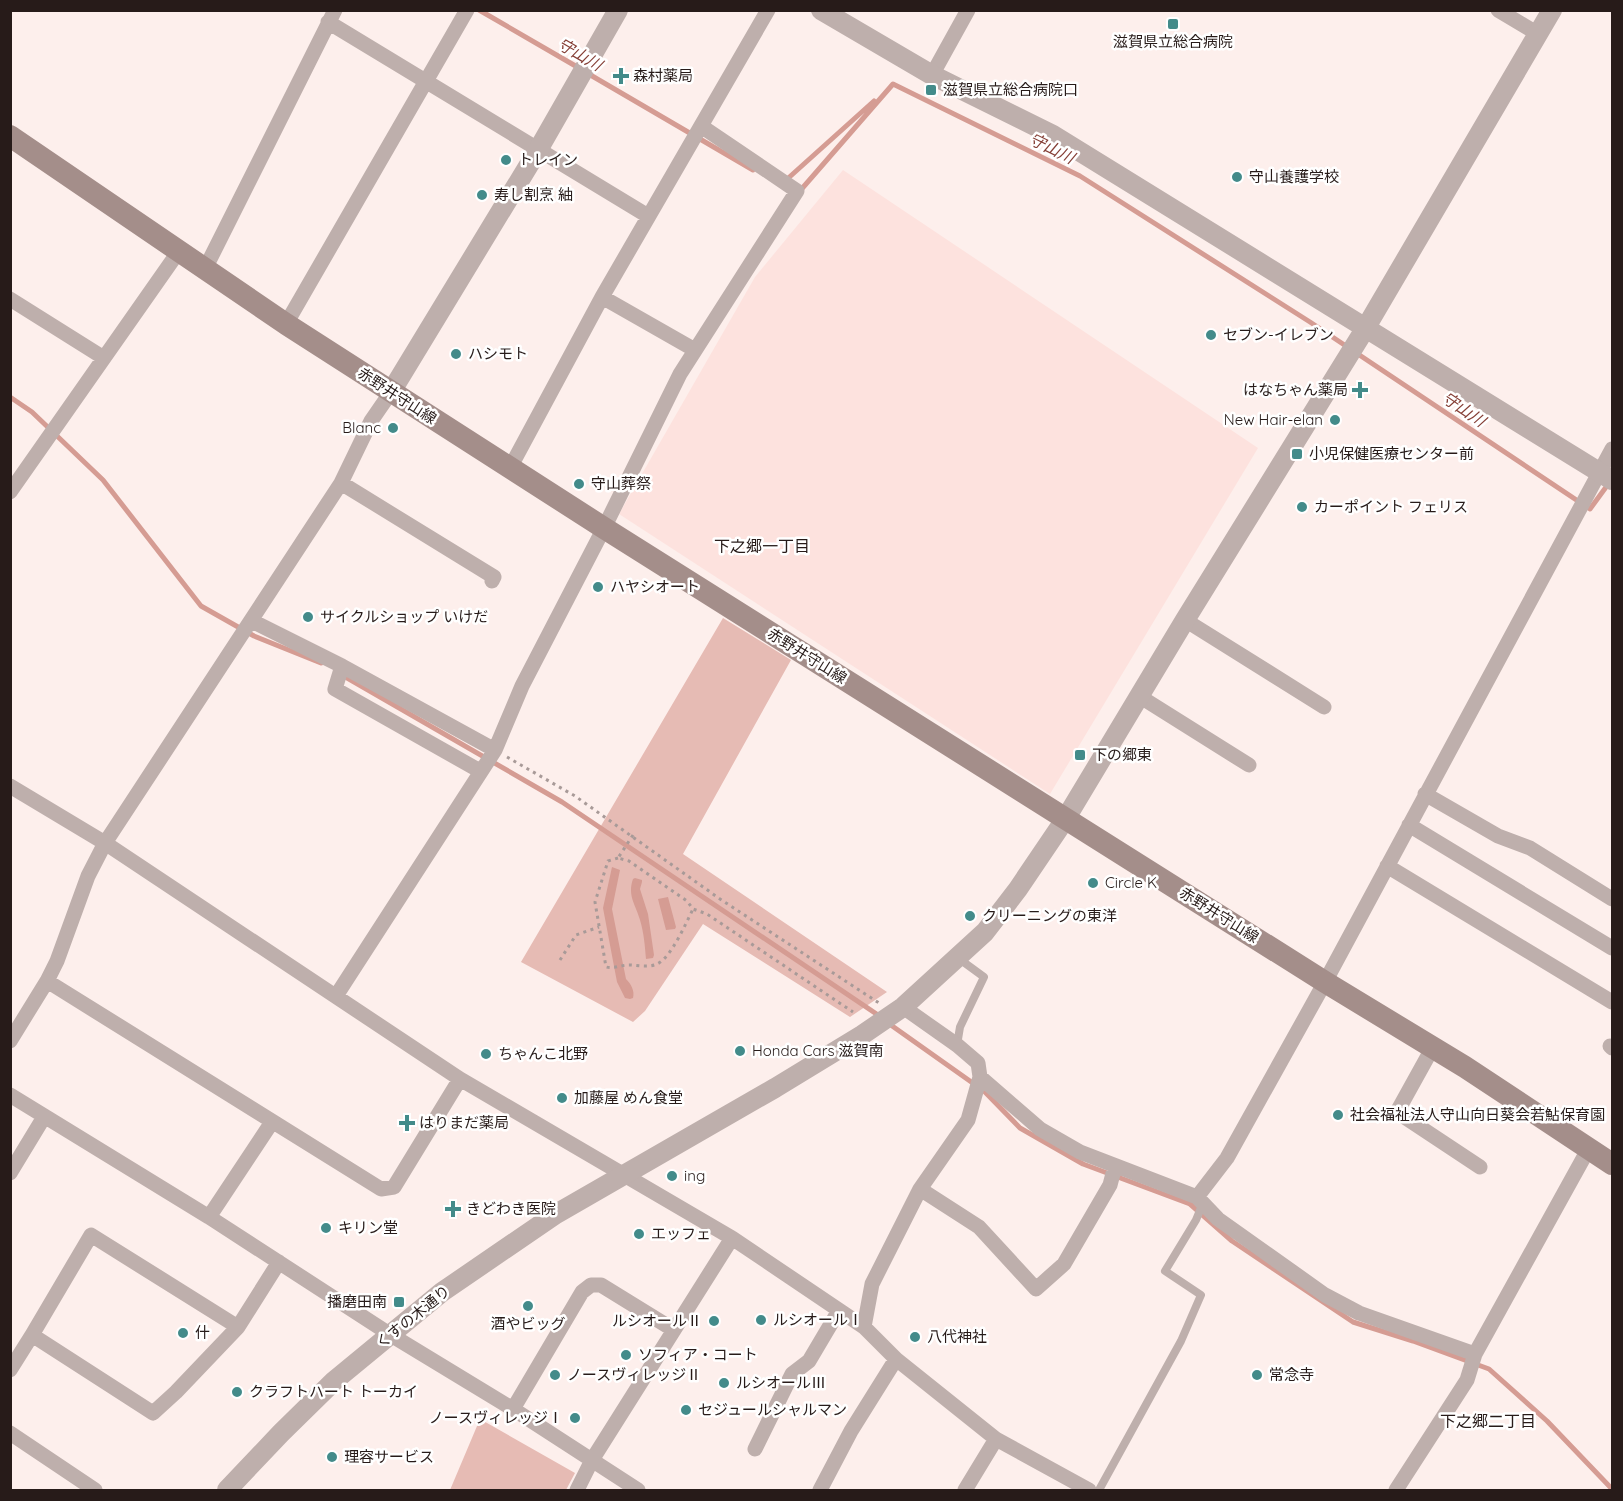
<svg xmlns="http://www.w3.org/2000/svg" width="1623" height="1501" viewBox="0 0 1623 1501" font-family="Quicksand,'Noto Sans JP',sans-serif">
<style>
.built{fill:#fde2de}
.green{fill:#e6bbb4}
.water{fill:#d59c93}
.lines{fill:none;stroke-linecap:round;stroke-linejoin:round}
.stream{stroke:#d59c93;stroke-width:5}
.path{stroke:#a89a98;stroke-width:3;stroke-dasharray:3 4.5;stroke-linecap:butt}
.service{stroke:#beafac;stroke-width:8}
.minor{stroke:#beafac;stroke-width:15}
.tertiary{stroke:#beafac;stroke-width:20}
.secondary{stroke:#a48e8a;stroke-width:22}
.poi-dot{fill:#438b8a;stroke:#fff;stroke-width:2}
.labels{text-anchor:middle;stroke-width:5;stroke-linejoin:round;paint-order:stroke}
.poi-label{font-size:15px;fill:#271b19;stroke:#fff;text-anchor:start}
.street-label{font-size:15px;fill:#271b19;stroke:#fff}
.water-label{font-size:16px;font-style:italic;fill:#853e35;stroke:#fff}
.neighbourhood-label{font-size:16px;fill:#271b19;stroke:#fff}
</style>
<rect width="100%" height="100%" fill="#fdefec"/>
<path class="built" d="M843 170 1258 448 1050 794 619 514 755 277Z"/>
<path class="green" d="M723 618 791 660 683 854 887 992 850 1017 703 924 645 1011 633 1022 521 962Z
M480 1419 575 1473 566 1490H450Z"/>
<path class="water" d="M612 867 620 870 612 909 626 979C631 984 635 991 633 998L630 999 625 998 617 982 603 908Z
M635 878 642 880V882L640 889 648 914 654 955 653 958 646 959C645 947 644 933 640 920 636 905 627 896 633 879Z
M668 897 676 927 675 929 666 930 658 899Z"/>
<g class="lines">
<path class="stream" d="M479 10 579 68
M587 73 753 170
M785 181 874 101
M799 192 893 84 1080 176 1310 322 1590 509 1609 483
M10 397 32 412 103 480 201 606 254 636 321 663
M342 675 562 802 881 1017
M888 1023 984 1091 1020 1128 1083 1164 1190 1204 1232 1241 1353 1322 1413 1341 1489 1369 1547 1421 1612 1489"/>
<path class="path" d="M507 757 575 796 720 899 879 1003
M633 835 618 858 629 861 687 901 693 909 707 914 853 1012
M618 858 608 861 595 902 606 967C614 969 621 965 629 965 638 965 648 968 657 964 671 958 686 923 693 909
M560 960 576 935 599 927"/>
<path class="service" d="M957 1045 960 1027 984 977 958 958
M1099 1490 1181 1341 1201 1295 1165 1271 1196 1220 1203 1203"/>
<path class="minor" d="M1498 10 1538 34
M328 22 648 216
M932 75 968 10
M205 269 335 10
M602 297 695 350
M10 299 104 358
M286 324 467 10
M510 468 602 297 768 10
M341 483 494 577 492 581
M10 492 179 251
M1185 620 1324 707
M252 621 342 666 335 689 480 771
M342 666 495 750
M1139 696 1249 765
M10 786 105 843 460 1079 732 1238 864 1327 896 1359 996 1439 1089 1490
M1425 794 1498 836 1530 848 1612 899
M1409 825 1612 948
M1387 866 1612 1002
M47 981 57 961 88 876 105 843 341 483 371 421 391 392
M336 996 495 750 522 686 604 528 680 374 797 191 701 126
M10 1041 47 981 381 1189 394 1187 460 1079
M1610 1046 1612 1048
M1433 1047 1397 1112 1480 1167
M980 1077 1040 1129 1080 1152 1197 1197 1218 1219 1325 1295 1359 1313 1475 1354
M10 1095 209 1217 391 1335 513 1409 638 1490
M10 1173 44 1117
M920 1189 979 1227 1036 1289 1064 1264 1110 1185 1115 1166
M1197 1197 1227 1158 1325 982 1612 449
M209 1217 272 1122
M238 1327 91 1235 32 1335 153 1413 176 1392 238 1327 279 1262
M864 1327 872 1284 920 1189 968 1120 980 1077 978 1063 957 1045 903 1007
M10 1370 32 1335
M513 1409 582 1292 591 1285H601L674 1330
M10 1433 95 1490
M755 1449 792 1374 809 1361 838 1312
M577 1490 592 1460 732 1238
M820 1490 851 1431 896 1359
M965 1490 996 1439
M1396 1490 1467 1380 1475 1354 1589 1148"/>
<path class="tertiary" d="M821 10 932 75 1053 135 1612 480
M391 392 538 150 618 10
M227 1490 281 1433 334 1381 442 1292 556 1214 775 1088 862 1035 903 1007 985 932 1018 889 1066 818 1185 620 1365 329 1552 10"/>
<path class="secondary" d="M10 136 286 324 604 528 1325 982 1465 1067 1612 1164"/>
</g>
<g class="poi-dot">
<rect x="1167" y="18" width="12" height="12" rx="3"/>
<path d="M618 67h6v6h6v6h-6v6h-6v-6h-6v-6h6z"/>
<rect x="925" y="84" width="12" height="12" rx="3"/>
<circle cx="506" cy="160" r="6"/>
<circle cx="1237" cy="177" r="6"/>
<circle cx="482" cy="195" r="6"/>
<circle cx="1211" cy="335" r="6"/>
<circle cx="456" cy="354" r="6"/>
<path d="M1357 381h6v6h6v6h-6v6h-6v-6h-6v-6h6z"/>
<circle cx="1335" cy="420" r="6"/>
<circle cx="393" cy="428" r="6"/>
<rect x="1291" y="448" width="12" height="12" rx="3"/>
<circle cx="579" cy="484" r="6"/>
<circle cx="1302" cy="507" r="6"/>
<circle cx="598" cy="587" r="6"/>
<circle cx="308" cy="617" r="6"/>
<rect x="1074" y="749" width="12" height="12" rx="3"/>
<circle cx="1093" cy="883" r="6"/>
<circle cx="970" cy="916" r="6"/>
<circle cx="740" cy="1051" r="6"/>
<circle cx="486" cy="1054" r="6"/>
<circle cx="562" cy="1098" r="6"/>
<circle cx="1338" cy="1115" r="6"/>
<path d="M404 1114h6v6h6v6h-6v6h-6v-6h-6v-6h6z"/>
<circle cx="672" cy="1176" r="6"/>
<path d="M450 1200h6v6h6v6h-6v6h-6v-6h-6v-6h6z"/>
<circle cx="326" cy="1228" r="6"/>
<circle cx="639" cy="1234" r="6"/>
<rect x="393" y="1296" width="12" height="12" rx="3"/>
<circle cx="528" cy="1306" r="6"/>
<circle cx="761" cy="1320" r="6"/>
<circle cx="714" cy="1321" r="6"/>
<circle cx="183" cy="1333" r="6"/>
<circle cx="915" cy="1337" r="6"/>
<circle cx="626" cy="1355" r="6"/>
<circle cx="555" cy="1375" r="6"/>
<circle cx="1257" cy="1375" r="6"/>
<circle cx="724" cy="1383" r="6"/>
<circle cx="237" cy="1392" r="6"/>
<circle cx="686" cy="1410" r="6"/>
<circle cx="575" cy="1418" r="6"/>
<circle cx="332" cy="1457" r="6"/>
</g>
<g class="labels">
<g class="poi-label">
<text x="1173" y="47" text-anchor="middle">滋賀県立総合病院</text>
<text x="633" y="81">森村薬局</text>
<text x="943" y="95">滋賀県立総合病院口</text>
<text x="518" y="165">トレイン</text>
<text x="1249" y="182">守山養護学校</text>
<text x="494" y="200">寿し割烹 紬</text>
<text x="1223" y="340">セブン-イレブン</text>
<text x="468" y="359">ハシモト</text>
<text x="1348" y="395" text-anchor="end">はなちゃん薬局</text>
<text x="1323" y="425" text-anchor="end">New Hair-elan</text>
<text x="381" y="433" text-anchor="end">Blanc</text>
<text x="1309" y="459">小児保健医療センター前</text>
<text x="591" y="489">守山葬祭</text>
<text x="1314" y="512">カーポイント フェリス</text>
<text x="610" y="592">ハヤシオート</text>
<text x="320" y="622">サイクルショップ いけだ</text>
<text x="1092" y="760">下の郷東</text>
<text x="1105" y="888">Circle K</text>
<text x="982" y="921">クリーニングの東洋</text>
<text x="752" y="1056">Honda Cars 滋賀南</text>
<text x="498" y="1059">ちゃんこ北野</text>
<text x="574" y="1103">加藤屋 めん食堂</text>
<text x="1350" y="1120">社会福祉法人守山向日葵会若鮎保育園</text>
<text x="419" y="1128">はりまだ薬局</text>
<text x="684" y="1181">ing</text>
<text x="466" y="1214">きどわき医院</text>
<text x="338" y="1233">キリン堂</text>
<text x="651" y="1239">エッフェ</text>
<text x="387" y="1307" text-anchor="end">播磨田南</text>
<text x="773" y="1325">ルシオールⅠ</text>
<text x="702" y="1326" text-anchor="end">ルシオールⅡ</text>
<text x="528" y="1329" text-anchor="middle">酒やビッグ</text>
<text x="195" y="1338">什</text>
<text x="927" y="1342">八代神社</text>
<text x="638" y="1360">ソフィア・コート</text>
<text x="567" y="1380">ノースヴィレッジⅡ</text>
<text x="1269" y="1380">常念寺</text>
<text x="736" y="1388">ルシオールⅢ</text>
<text x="249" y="1397">クラフトハート トーカイ</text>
<text x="698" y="1415">セジュールシャルマン</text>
<text x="563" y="1423" text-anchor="end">ノースヴィレッジⅠ</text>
<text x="344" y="1462">理容サービス</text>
</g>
<g class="street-label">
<text transform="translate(397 396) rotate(33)" y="5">赤野井守山線</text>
<text transform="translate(807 656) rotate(32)" y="5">赤野井守山線</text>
<text transform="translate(1219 915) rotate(32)" y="5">赤野井守山線</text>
<text transform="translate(413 1317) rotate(-39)" y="5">くすの木通り</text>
</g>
<g class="water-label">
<text transform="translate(580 54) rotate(30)" y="6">守山川</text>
<text transform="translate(1052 148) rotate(26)" y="6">守山川</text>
<text transform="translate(1464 409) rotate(34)" y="6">守山川</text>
</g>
<g class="neighbourhood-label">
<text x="762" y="552">下之郷一丁目</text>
<text x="1488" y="1427">下之郷二丁目</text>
</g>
</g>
<rect width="1623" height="1501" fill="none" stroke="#271b19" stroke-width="24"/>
</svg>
